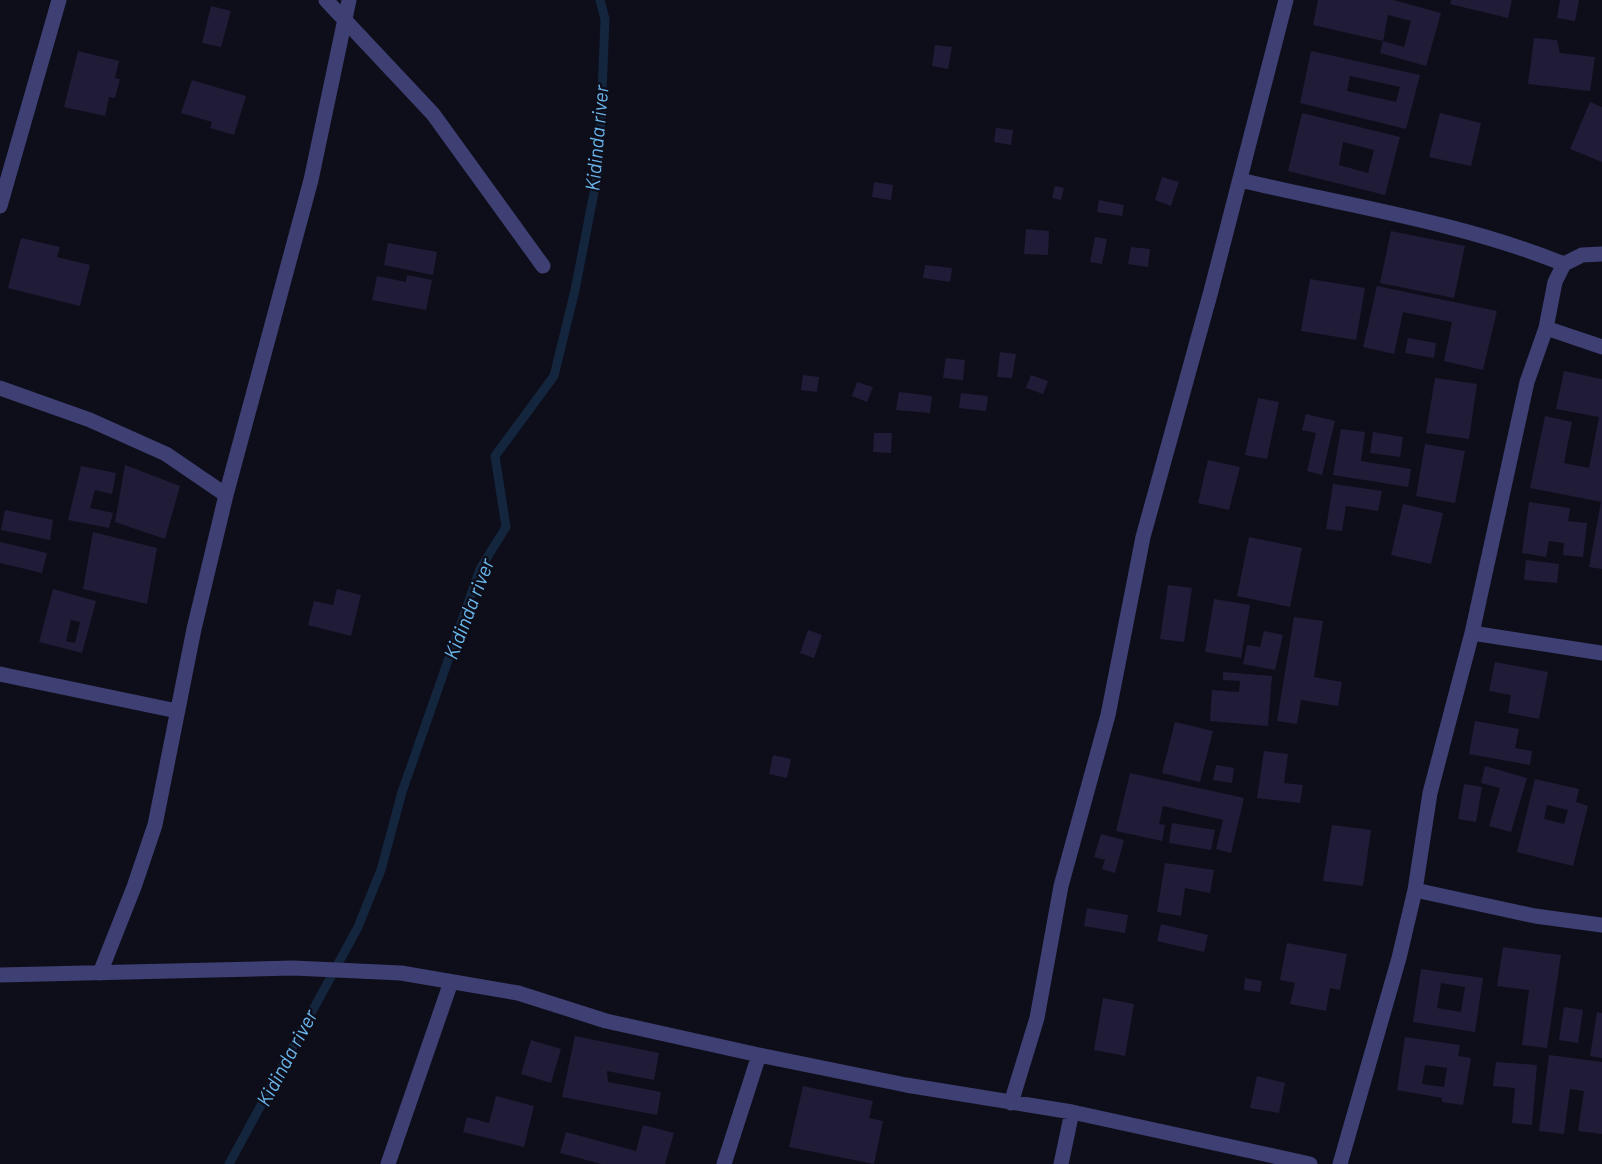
<svg xmlns="http://www.w3.org/2000/svg" width="1602" height="1164" viewBox="0 0 1602 1164" font-family="Barlow,sans-serif">
<style>
.lines{fill:none;stroke-linecap:round;stroke-linejoin:round}
.stream{stroke:#13263d;stroke-width:9}
.building{fill:#201c38;fill-rule:evenodd}
.minor{stroke:#3e3f72;stroke-width:15}
.labels{text-anchor:middle;stroke-width:4.5;stroke-linejoin:round;paint-order:stroke}
.water-label{font-size:20px;font-style:italic;fill:#69b5ea;stroke:#0e0d1a}
</style>
<rect width="100%" height="100%" fill="#0e0d1a"/>
<g class="lines">
<path class="stream" d="M229 1164 358 927 381 870 402 792 480 569 506 527 495 456 554 376 575 290 599 167 605 19 600 0"/>
</g>
<path class="building" d="M1318 0H1393L1441 13 1426 66 1380 53 1383 41 1404 47 1411 21 1388 15 1383 41 1313 25Z
M1451 0H1512L1508 18 1450 4Z
M1560 0H1579L1575 21 1557 18Z
M211 6 231 11 221 47 202 43Z
M1534 38 1557 40 1560 53 1595 57 1590 91 1528 84Z
M935 45 952 47 948 69 932 66Z
M78 51 119 61 115 78 120 79 115 98 109 97 105 116 64 107Z
M1311 51 1420 75 1406 129 1300 103ZM1350 76 1400 87 1396 102 1347 91Z
M192 80 246 96 234 135 210 128 212 122 181 113Z
M1590 102 1602 107V162L1570 149Z
M1302 113 1400 137 1385 195 1288 171ZM1343 142 1374 150 1368 173 1339 165Z
M1440 113 1481 123 1471 166 1429 157Z
M996 128 1013 130 1011 145 994 142Z
M1162 177 1179 182 1171 206 1155 200Z
M874 182 893 185 891 200 872 197Z
M1055 186 1064 188 1061 200 1052 198Z
M1099 200 1124 205 1122 216 1097 212Z
M1026 229 1049 231 1048 255 1024 254Z
M1391 231 1465 246 1454 298 1380 283Z
M1095 237 1107 239 1102 264 1090 262Z
M21 238 60 247 57 257 90 265 80 306 8 288Z
M388 243 437 252 433 275 384 265Z
M1131 247 1150 249 1148 267 1128 264Z
M925 265 952 268 950 282 923 278Z
M407 275 432 280 426 310 372 300 377 276 406 282Z
M1310 279 1365 288 1356 340 1301 331Z
M1377 286 1497 311 1483 370 1444 361 1452 322 1403 312 1394 354 1363 347Z
M1408 338 1436 343 1434 358 1405 353Z
M1000 352 1016 354 1012 378 997 377Z
M946 358 965 360 963 380 943 378Z
M1564 371 1602 379V502L1530 488 1545 416 1572 422 1564 463 1589 468 1599 417 1556 409Z
M803 375 819 377 817 392 801 390Z
M1031 375 1048 381 1043 394 1026 388Z
M1435 378 1477 384 1469 439 1426 433Z
M857 382 873 387 867 402 852 396Z
M899 392 932 396 930 413 896 410Z
M961 393 988 396 986 411 959 408Z
M1258 398 1279 402 1267 459 1245 455Z
M1306 414 1335 421 1322 475 1307 471 1316 433 1302 430Z
M1341 429 1365 432 1361 461 1411 469 1408 487 1333 475Z
M1373 432 1403 437 1400 457 1370 453Z
M874 433H892L891 453 873 452Z
M1425 444 1465 451 1455 503 1416 496Z
M1208 460 1240 467 1229 510 1198 503Z
M125 465 180 486 165 539 115 522Z
M81 466 116 473 112 494 95 490 90 508 113 513 109 528 68 520Z
M1333 484 1382 491 1378 511 1346 506 1342 531 1326 529Z
M1529 502 1570 508 1568 521 1587 523 1583 557 1563 555 1564 543 1549 541 1546 557 1522 553Z
M1601 502H1602V569L1589 567Z
M1403 504 1443 513 1431 564 1391 555Z
M5 510 53 520 50 540 1 530Z
M93 532 157 548 147 604 83 589Z
M1249 537 1302 548 1290 607 1237 596Z
M0 542 47 553 42 573 0 563Z
M1526 560 1559 564 1557 583 1524 580Z
M1168 585 1192 588 1184 642 1160 639Z
M53 589 96 601 82 653 39 642ZM71 620 80 622 75 643 66 641Z
M337 589 361 595 351 636 308 625 314 601 333 605Z
M1214 599 1250 605 1241 658 1205 652Z
M1294 617 1323 621 1314 677 1342 682 1338 706 1301 700 1297 724 1277 721Z
M808 630 822 635 814 658 800 653Z
M1264 631 1283 635 1275 670 1243 664 1247 645 1260 647Z
M1495 662 1548 672 1539 719 1508 713 1511 695 1489 691Z
M1223 672 1272 676 1268 726 1210 721 1212 690 1239 692 1240 681 1223 680Z
M1475 721 1519 729 1515 748 1532 751 1530 765 1469 754Z
M1175 722 1213 731 1200 782 1162 773Z
M1264 751 1288 754 1284 783 1303 785 1300 803 1257 798Z
M773 755 791 759 787 778 769 774Z
M1216 765 1234 768 1232 783 1213 780Z
M1485 766 1527 778 1511 832 1489 826 1500 788 1481 783Z
M1130 773 1244 798 1231 853 1216 849 1223 820 1163 806 1159 824 1165 825 1162 841 1116 831Z
M1535 779 1579 789 1576 802 1588 806 1573 866 1517 852ZM1547 805 1568 810 1564 824 1544 819Z
M1464 784 1482 787 1476 822 1458 819Z
M1172 823 1215 830 1211 850 1169 843Z
M1332 825 1371 830 1363 886 1323 881Z
M1101 834 1124 840 1115 873 1102 869 1105 860 1094 857Z
M1165 863 1214 870 1210 893 1185 888 1181 916 1157 912Z
M1087 908 1128 915 1125 933 1084 926Z
M1161 924 1208 935 1204 952 1157 941Z
M1287 943 1347 954 1340 990 1330 988 1326 1011 1290 1004 1295 983 1280 980Z
M1503 947 1561 955 1547 1048 1522 1045 1529 990 1497 986Z
M1421 969 1483 978 1475 1032 1413 1022ZM1441 983 1465 987 1461 1012 1437 1008Z
M1245 978 1262 981 1260 992 1244 990Z
M1103 998 1134 1004 1125 1056 1094 1050Z
M1564 1007 1583 1010 1578 1043 1559 1040Z
M1597 1012 1602 1013V1058L1590 1056Z
M575 1036 659 1053 654 1080 607 1071 608 1082 661 1092 657 1115 562 1097Z
M1405 1037 1460 1045 1458 1056 1471 1058 1463 1105 1442 1102V1098L1397 1090ZM1425 1065 1447 1068 1444 1087 1422 1084Z
M531 1040 561 1049 551 1083 521 1074Z
M1549 1055 1602 1062V1134L1578 1131 1584 1091 1570 1089 1564 1134 1539 1131Z
M1496 1062 1537 1065 1532 1125 1512 1123 1515 1088 1493 1086Z
M1257 1076 1285 1083 1279 1113 1250 1108Z
M803 1086 873 1101 869 1118 883 1121 874 1164 789 1147Z
M496 1096 534 1106 524 1147 463 1132 467 1117 489 1123Z
M643 1125 674 1133 665 1164H601L560 1153 566 1132 636 1151Z"/>
<g class="lines">
<path class="minor" d="M326 0 433 114 543 266
M1240 180C1348 206 1460 222 1564 264
M0 206 59 0
M1546 328 1602 347
M0 388 90 420 166 454 226 495
M1472 633 1602 653
M0 674 177 711
M1415 890 1535 916 1602 925
M100 973 134 887 155 825 194 629 226 495 311 180 349 0
M0 975 293 968 401 973 518 993 606 1021 759 1055 906 1085 1072 1112 1310 1164
M1011 1103 1037 1018 1061 886 1108 715 1143 537 1211 291 1286 0
M388 1164 451 982
M724 1164 759 1055
M1061 1164 1072 1112
M1340 1164 1399 958 1415 890 1430 793 1472 633 1527 382 1546 328 1555 282 1564 264 1582 255 1602 254"/>
</g>
<g class="labels">
<g class="water-label">
<text transform="translate(597 138) rotate(-85)" y="7">Kidinda river</text>
<text transform="translate(469 609) rotate(-69)" y="7">Kidinda river</text>
<text transform="translate(287 1058) rotate(-62)" y="7">Kidinda river</text>
</g>
</g>
</svg>
